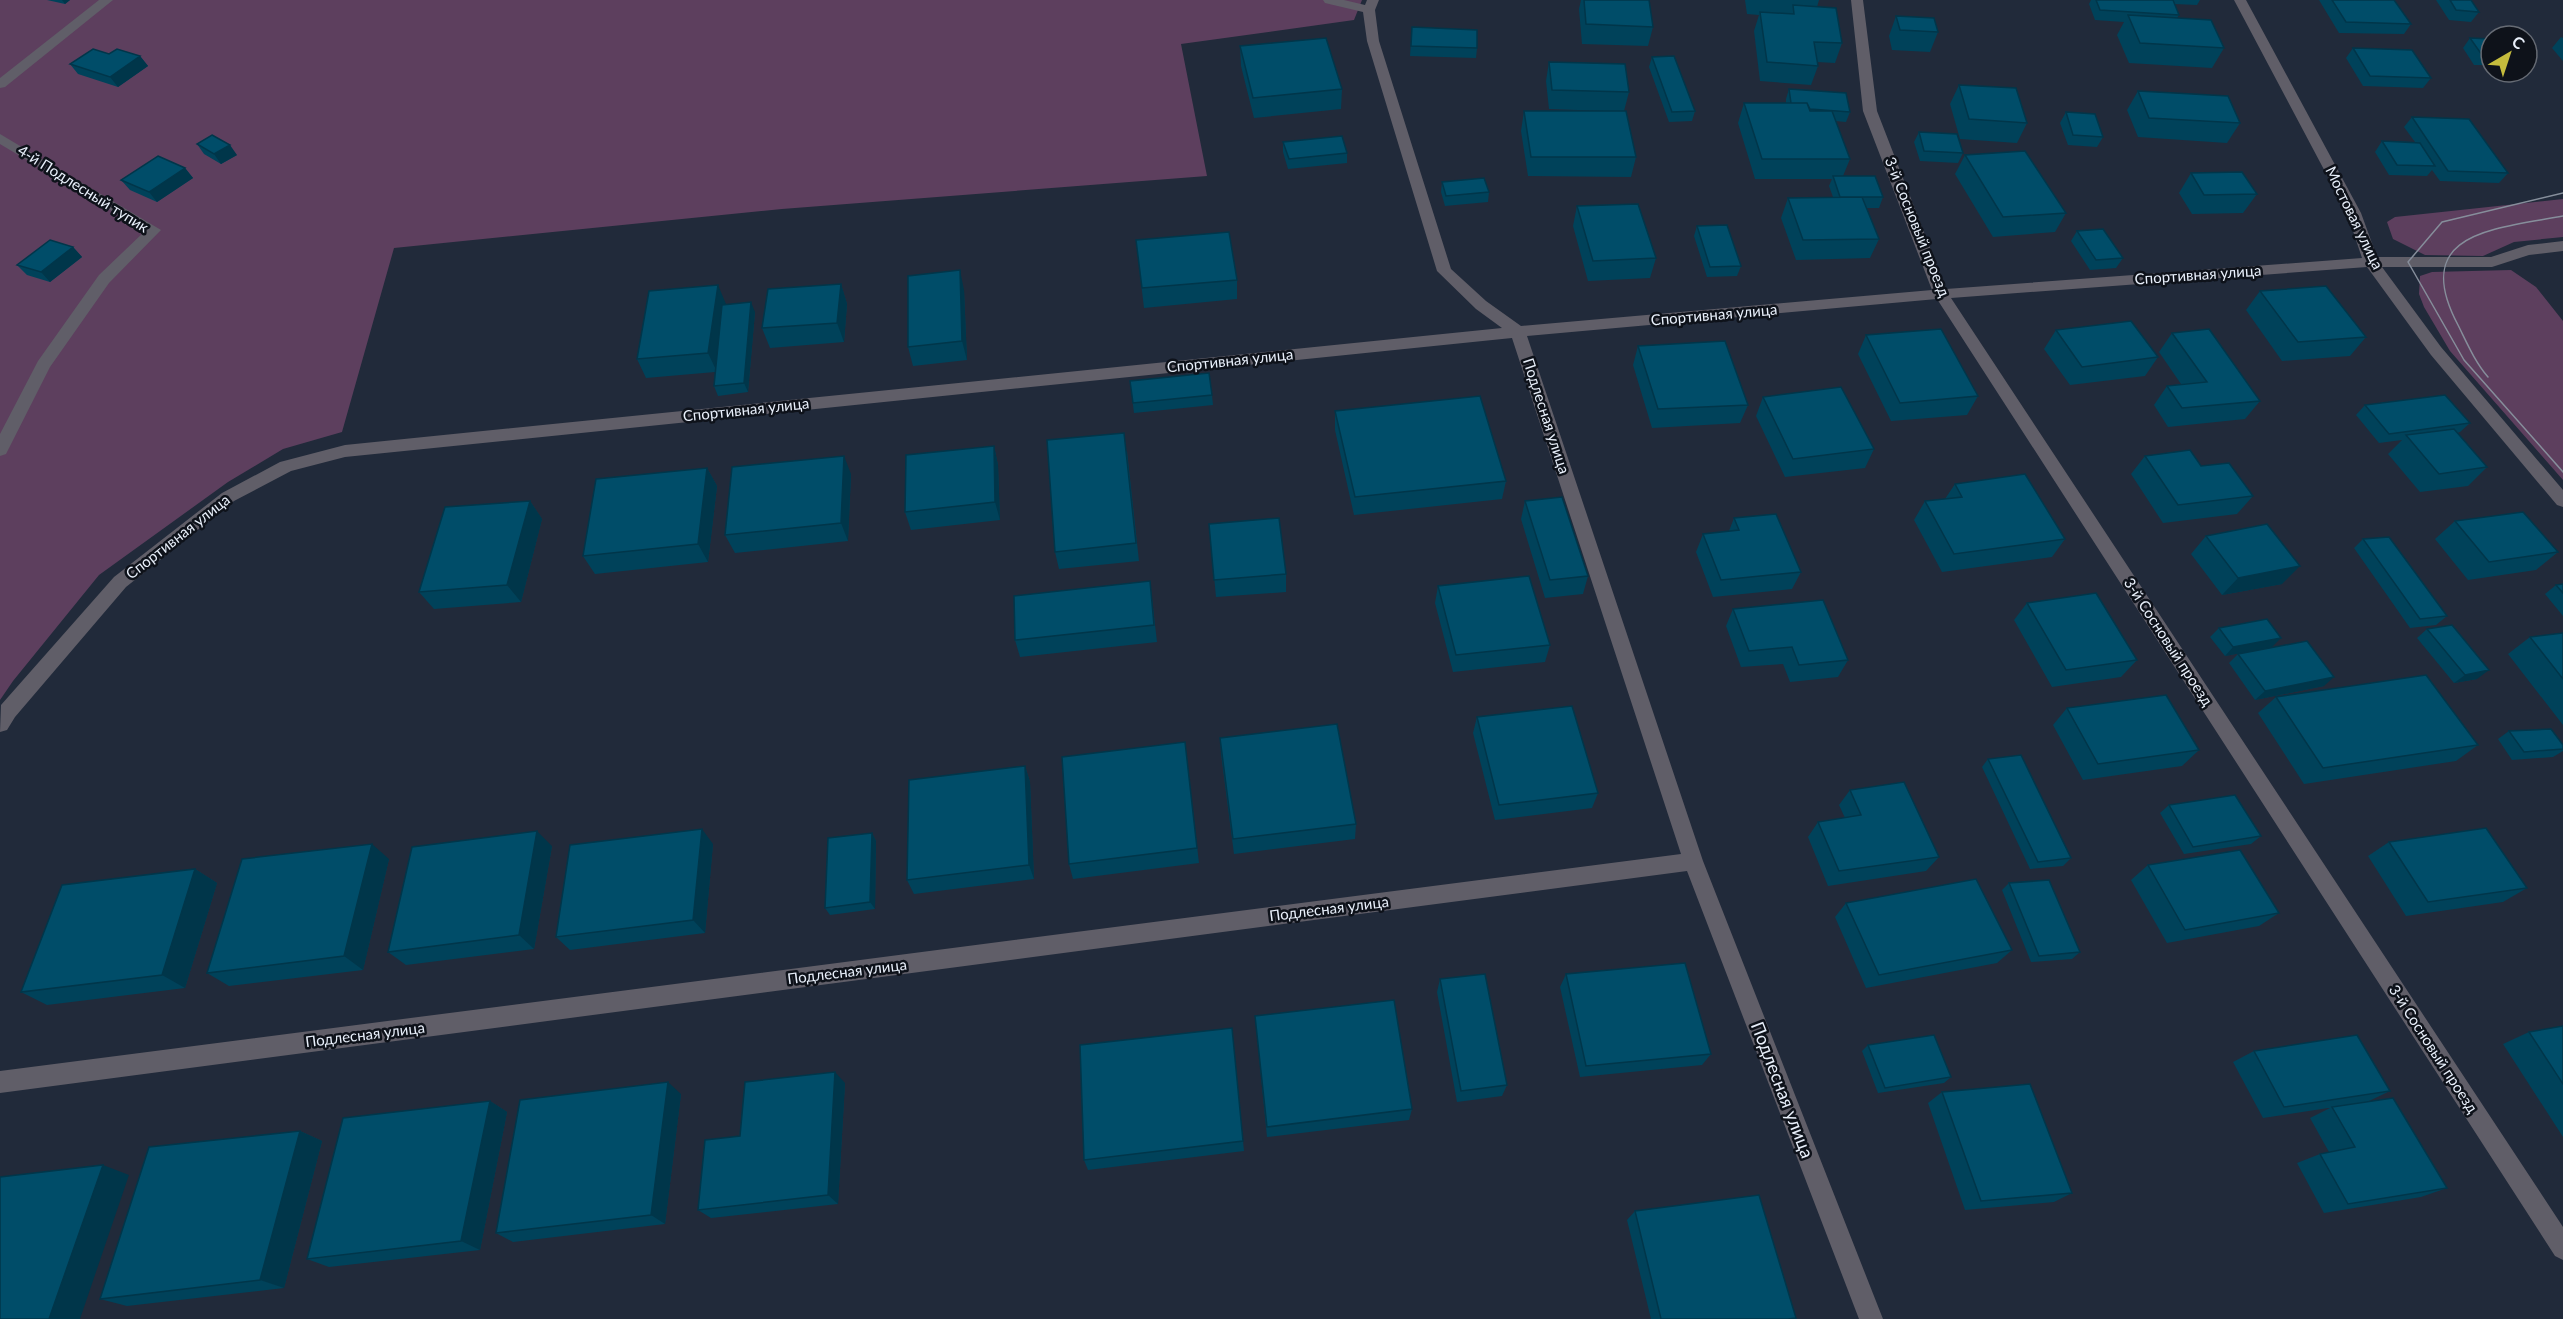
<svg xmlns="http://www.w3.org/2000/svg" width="2563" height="1319" viewBox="0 0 2563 1319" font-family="Lato,sans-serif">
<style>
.green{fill:#5d3f5e}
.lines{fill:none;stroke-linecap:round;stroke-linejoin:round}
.minor{fill:#605e68;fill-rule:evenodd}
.tram{stroke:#868e9b;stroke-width:1.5}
.wall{fill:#00425a}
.shaded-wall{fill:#00364a}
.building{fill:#004d69;stroke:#00364a;stroke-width:1.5}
.labels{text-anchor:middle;stroke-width:5;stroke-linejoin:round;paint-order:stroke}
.street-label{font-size:15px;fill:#e9f0fb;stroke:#0e121a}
.near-street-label{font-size:18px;fill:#e9f0fb;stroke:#0e121a}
</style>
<rect width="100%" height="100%" fill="#212a3a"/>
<path class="green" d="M0 0H1362L1354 20 1181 44 1207 176 782 209 394 248 342 432 283 449 228 482 99 575 13 681 0 700Z
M2563 199V237L2514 242 2483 256 2425 255 2393 239 2387 222 2395 217Z
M2511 270 2536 287 2563 321V480L2450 351 2424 307 2419 294 2420 276 2432 272Z"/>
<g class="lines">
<path class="minor" d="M99 0H113L5 87 0 88V78Z
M1323 0H1344L1365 5 1367 0H1379L1375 10 1379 41 1451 269 1486 301 1521 326 1932 290 1863 111 1851 0H1863L1877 111 1946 289 2362 258 2347 213 2234 0H2246L2361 213 2377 257H2491L2528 245 2563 241V251L2529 255 2492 267H2382L2441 347 2563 490V507L2557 505 2431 355 2367 267 1951 298 2563 1227V1260L2555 1256 1937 299 1527 336 1703 861 1883 1319H1859L1687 871 0 1093V1071L1681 854 1512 338 345 457 291 471 234 501 126 587 15 717 7 730 0 732 1 705 114 577 222 493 280 462 345 445 1502 328 1476 309 1437 271 1367 41 1363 12 1325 3Z
M0 134 161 230 109 283 50 367 6 454 0 456V434L38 361 99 275 145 231 0 144Z"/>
<path class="tram" d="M2563 193 2442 222 2408 262 2464 360 2563 472
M2488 377C2475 362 2467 343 2458 325 2409 232 2494 229 2563 216"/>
</g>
<path class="wall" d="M47 0H70L65 4Z
M1581 0H1649L1653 27 1648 46 1582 44 1579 9Z
M1745 0H1819L1817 7 1842 43 1835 63 1817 62 1818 66 1811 85 1760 81 1754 31 1759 15 1747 14Z
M2091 0H2200L2197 5 2174 4 2179 15 2177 18 2224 48 2212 68 2129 63 2117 35 2124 22 2095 20 2089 4Z
M2319 0H2394L2411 24 2404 34 2339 33Z
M2436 0H2471L2479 12 2471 22 2449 20Z
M1896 16 1938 32 1930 52 1892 50 1889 36Z
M1412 27 1477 48 1476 58 1410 56Z
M2561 37 2563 38V61L2552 48Z
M2470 38 2491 39V65H2474L2463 48Z
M1240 46 1342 89 1341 109 1254 118 1241 66Z
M2353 48 2431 78 2423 88 2363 86 2346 58Z
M109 54 140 56 148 66 118 87 78 74 70 64Z
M1652 57 1695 111 1692 121 1669 122 1649 67Z
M1549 62 1629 92 1624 111 1636 157 1631 177 1528 176 1521 131 1524 111H1605L1549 109 1546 81Z
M1959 85 2027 123 2017 143 1960 139 1950 104Z
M1789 89 1850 112 1846 122 1835 121 1850 159 1843 176 1883 197 1879 208H1866L1879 239 1870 258 1796 260 1781 218 1788 198 1833 197 1829 186 1832 179H1755L1738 123 1744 103H1786V99Z
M2138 91 2240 123 2227 143 2138 137 2127 110Z
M2066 112 2103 137 2097 147 2068 145 2060 123Z
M2412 117 2508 173 2499 183 2440 181 2432 170 2427 176 2389 175 2375 152 2382 141 2415 142 2404 127Z
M1919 132 1963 153 1958 163 1920 161 1914 142Z
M1283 142 1347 153V163L1288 169 1283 152Z
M197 144 237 155 221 164 204 154Z
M1965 155 2066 213 2055 232 1993 237 1955 174Z
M185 168 193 178 157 202 130 190 121 180Z
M2191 173 2257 194 2243 213 2192 214 2179 193Z
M1442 182 1489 192 1488 202 1445 206 1441 192Z
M1577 206 1656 258 1650 278 1588 281 1573 226Z
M1697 226 1741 266 1737 276 1707 277 1694 236Z
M2077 231 2123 258 2116 268 2090 270 2071 241Z
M1136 240 1237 280V299L1144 308Z
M73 247 82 257 50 282 27 275 17 265Z
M841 284 847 304 844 342 770 348 762 328Z
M964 290 967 360 913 366 908 347Z
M2260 291 2366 337 2350 356 2282 361 2246 310Z
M726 304V305L755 312 748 392 718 396 714 386 715 372 646 378 637 359Z
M2056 330 2158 357 2145 376 2070 385 2044 349Z
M2172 333 2260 401 2245 419 2168 427 2154 405 2167 386 2181 384 2159 352Z
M1866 335 1978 396 1967 415 1891 421 1858 354Z
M1638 346 1748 405 1740 423 1652 428 1633 365Z
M1130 381 1212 395 1213 405 1134 413Z
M1763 397 1874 449 1865 468 1785 477 1756 416Z
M2365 405 2470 423 2460 432 2457 433 2487 467 2468 486 2420 492 2388 454 2402 440 2379 443 2356 415Z
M1335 411 1506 481 1502 499 1354 515 1335 430Z
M994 446 998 465 1000 520 911 530 905 512Z
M1127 451 1139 561 1059 569 1055 552Z
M2145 456 2201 466 2253 496 2237 514 2163 523 2131 474Z
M707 468 717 486 708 562 595 574 583 556Z
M851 474 848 541 735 553 725 535Z
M1955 484 2065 539 2052 557 1942 572 1914 520 1925 501 1945 499Z
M530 501 542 519 521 602 434 609 419 592Z
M1525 501 1588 576 1583 594 1545 598 1521 519Z
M1734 518 1801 572 1792 589 1713 597 1696 552 1703 534 1729 531Z
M2455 521 2558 552 2536 570 2468 580 2435 539Z
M1209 524 1286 574V592L1216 597Z
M2206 536 2282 584 2222 595 2191 554Z
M2363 539 2447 616 2436 625 2410 628 2354 548Z
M1150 581 1157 642 1020 657 1015 640Z
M2563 584V616L2545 594 2556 585Z
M1438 586 1550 645 1545 662 1453 672 1435 603Z
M2027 603 2137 660 2121 677 2052 687 2014 620Z
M1733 609 1848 660 1838 677 1790 682 1783 664 1741 667 1726 626Z
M2219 628 2272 647 2225 656 2210 637Z
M2427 629 2477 679 2454 683 2417 638Z
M2563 633V725L2508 654 2530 637Z
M2238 654 2324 686 2255 700 2229 663Z
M2276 697 2478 745 2456 761 2304 784 2258 713Z
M2067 708 2199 750 2182 766 2083 780 2053 725Z
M1477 717 1598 793 1592 808 1495 820 1473 733Z
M2509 731 2563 745V751L2553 757 2512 760 2498 739Z
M1220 738 1356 824 1355 839 1234 854 1221 754Z
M1185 742 1199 863 1073 879 1069 864Z
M1988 759 2071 858 2063 866 2030 869 1982 767Z
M1025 766 1030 782 1034 879 914 894 907 880Z
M1850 790 1939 857 1926 871 1828 886 1808 837 1818 822 1845 818 1839 805Z
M2169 805 2261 836 2251 844 2184 854 2160 813Z
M872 833 876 841 875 909 830 915 825 908Z
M2389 842 2527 888 2503 902 2406 916 2368 856Z
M713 844 705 933 570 950 556 937Z
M552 846 534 949 406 965 388 952Z
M389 859 363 970 229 986 207 973Z
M2148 865 2279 913 2259 926 2167 943 2131 880Z
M195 869 217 883 185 988 47 1005 21 992Z
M2009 883 2080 952 2072 959 2031 962 2002 890Z
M1846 903 2012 950 1997 963 1866 988 1835 917Z
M1566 974 1711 1054 1702 1065 1580 1077 1560 987Z
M1440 979 1507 1085 1502 1096 1457 1102 1437 992Z
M1255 1016 1412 1109 1409 1120 1267 1137Z
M2563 1026V1137L2503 1044 2529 1032Z
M1232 1028 1244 1151 1088 1170 1084 1160Z
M1868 1045 1951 1077 1944 1083 1878 1093 1862 1051Z
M2254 1051 2390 1091 2367 1102 2263 1118 2233 1062Z
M845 1083 838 1204 711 1218 698 1210 740 1136Z
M1942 1092 2072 1193 2054 1202 1965 1210 1928 1103Z
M681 1094 665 1224 513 1242 496 1233Z
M490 1101 507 1112 480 1250 329 1267 307 1259Z
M2332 1107 2447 1188 2421 1197 2324 1213 2297 1163 2320 1154 2329 1152 2310 1118Z
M300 1131 322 1141 284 1288 127 1306 100 1299Z
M1635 1211 1796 1318 1794 1319H1651L1627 1220Z"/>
<path class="shaded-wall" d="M62 0H70L65 4Z
M140 56 148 66 118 87 110 77Z
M230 145 237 155 221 164 214 154Z
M185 168 193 178 157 202 149 192Z
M73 247 82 257 50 282 41 272Z
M960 270 964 290 967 360 962 341Z
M841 284 847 304 844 342 837 323Z
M718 285 726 304 717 372 708 353Z
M751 302 755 312 748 392 744 383Z
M994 446 998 465 1000 520 995 502Z
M844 456 851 474 848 541 841 523Z
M707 468 717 486 708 562 698 544Z
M530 501 542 519 521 602 507 585Z
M2300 566 2282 584 2222 595 2238 578Z
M2281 638 2272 647 2225 656 2233 647Z
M2489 670 2477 679 2454 683 2465 675Z
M2334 677 2324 686 2255 700 2265 691Z
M1025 766 1030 782 1034 879 1029 865Z
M702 829 713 844 705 933 693 920Z
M537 831 552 846 534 949 519 935Z
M872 833 876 841 875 909 870 902Z
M372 844 389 859 363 970 344 956Z
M195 869 217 883 185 988 162 975Z
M835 1072 845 1083 838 1204 828 1195Z
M668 1082 681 1094 665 1224 651 1215Z
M490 1101 507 1112 480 1250 461 1241Z
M300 1131 322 1141 284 1288 260 1280Z
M103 1165 129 1175 80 1319H49Z"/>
<path class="building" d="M1584 0H1649L1653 27 1586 24Z
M2096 0H2173L2179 15 2100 10Z
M2332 0H2394L2411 24 2346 22Z
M2450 0H2471L2479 12 2456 10Z
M1793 5 1836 8 1842 43 1814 42 1818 66 1767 62 1760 12 1794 14Z
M2128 15 2211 20 2224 48 2140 43Z
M1896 16 1934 18 1938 32 1900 30Z
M1412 27 1477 30V48L1411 46Z
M1326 38 1342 89 1253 98 1240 46Z
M2470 38 2491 39V55H2482Z
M2353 48 2412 50 2431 78 2370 76Z
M93 49 109 54 117 49 140 56 110 77 70 64Z
M1674 56 1695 111 1672 112 1652 57Z
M1549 62 1625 64 1629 92 1552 90Z
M1959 85 2016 88 2027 123 1969 119Z
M1789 89 1846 93 1850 112 1810 109 1807 103H1791Z
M2138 91 2228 96 2240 123 2149 118Z
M1744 103H1807L1810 111H1832L1850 159H1762Z
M1524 111H1626L1636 157H1531Z
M2066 112 2095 114 2103 137 2073 135Z
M2412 117 2469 119 2508 173 2448 171Z
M1919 132 1957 134 1963 153 1924 151Z
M212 135 230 145 214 154 197 144Z
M1342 136 1347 153 1289 159 1283 142Z
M2382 141 2420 143 2435 166 2397 165Z
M2025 151 2066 213 2003 217 1965 155Z
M158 156 185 168 149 192 121 180Z
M2242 172 2257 194 2204 195 2191 173Z
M1833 176H1875L1883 197H1840Z
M1484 178 1489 192 1446 196 1442 182Z
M1862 197 1879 239 1803 240 1788 198Z
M1638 204 1656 258 1593 261 1577 206Z
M1727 225 1741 266 1710 267 1697 226Z
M2103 229 2123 258 2096 260 2077 231Z
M1229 232 1237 280 1142 288 1136 240Z
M50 240 73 247 41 272 17 265Z
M960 270 962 341 908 347V276Z
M841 284 837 323 762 328 768 289Z
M718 285 708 353 637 359 649 291Z
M2326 286 2366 337 2298 342 2260 291Z
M751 302 744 383 714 386 722 305Z
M2131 321 2158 357 2082 367 2056 330Z
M1941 329 1978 396 1900 403 1866 335Z
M2209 329 2260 401 2182 408 2167 386 2207 382 2172 333Z
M1725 341 1748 405 1658 409 1638 346Z
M1209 373 1212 395 1133 403 1130 381Z
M1841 387 1874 449 1793 459 1763 397Z
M2445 395 2470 423 2389 434 2365 405Z
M1480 396 1506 481 1355 497 1335 411Z
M2454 429 2487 467 2439 474 2406 435Z
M1124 433 1136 543 1055 552 1047 440Z
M994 446 995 502 905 512 906 455Z
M2190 450 2201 466 2229 463 2253 496 2178 505 2145 456Z
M844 456 841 523 725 535 732 467Z
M707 468 698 544 583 556 596 479Z
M2025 474 2065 539 1954 554 1925 501 1962 497 1955 484Z
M1562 497 1588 576 1550 580 1525 501Z
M530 501 507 585 419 592 445 507Z
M2523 512 2558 552 2489 562 2455 521Z
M1776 514 1801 572 1721 580 1703 534 1739 530 1734 518Z
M1279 518 1286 574 1214 580 1209 524Z
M2267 524 2300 566 2238 578 2206 536Z
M2389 537 2447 616 2420 619 2363 539Z
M1529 576 1550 645 1456 655 1438 586Z
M1150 581 1154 625 1015 640 1014 596Z
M2563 584V593L2556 585Z
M2096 593 2137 660 2066 670 2027 603Z
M1823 600 1848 660 1799 665 1792 647 1749 651 1733 609Z
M2267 619 2281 638 2233 647 2219 628Z
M2452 625 2489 670 2465 675 2427 629Z
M2563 633V679L2530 637Z
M2307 641 2334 677 2265 691 2238 654Z
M2426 675 2478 745 2323 768 2276 697Z
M2166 695 2199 750 2098 764 2067 708Z
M1572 706 1598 793 1499 805 1477 717Z
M1337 724 1356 824 1233 839 1220 738Z
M2551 729 2563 745V749L2524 752 2509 731Z
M1185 742 1197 848 1069 864 1062 757Z
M2021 755 2071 858 2038 862 1988 759Z
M1025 766 1029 865 907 880 909 780Z
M1904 782 1939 857 1839 871 1818 822 1861 815 1850 790Z
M2235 795 2261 836 2193 847 2169 805Z
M2486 828 2527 888 2428 902 2389 842Z
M702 829 693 920 556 937 570 845Z
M537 831 519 935 388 952 412 847Z
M872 833 870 902 825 908 828 838Z
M372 844 344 956 207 973 242 859Z
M2240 850 2279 913 2185 930 2148 865Z
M195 869 162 975 21 992 62 885Z
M1976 879 2012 950 1879 975 1846 903Z
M2049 880 2080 952 2039 956 2009 883Z
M1685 963 1711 1054 1586 1066 1566 974Z
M1485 974 1507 1085 1461 1091 1440 979Z
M1394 1000 1412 1109 1267 1127 1255 1016Z
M2563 1026V1084L2529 1032Z
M1232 1028 1243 1141 1084 1160 1080 1045Z
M1934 1035 1951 1077 1885 1088 1868 1045Z
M2357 1035 2390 1091 2284 1107 2254 1051Z
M835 1072 828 1195 698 1210 705 1140 740 1136 745 1082Z
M668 1082 651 1215 496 1233 520 1100Z
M2030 1084 2072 1193 1981 1201 1942 1092Z
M2393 1098 2447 1188 2348 1204 2320 1154 2355 1147 2332 1107Z
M490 1101 461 1241 307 1259 343 1118Z
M300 1131 260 1280 100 1299 149 1147Z
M103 1165 49 1319H0V1177Z
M1759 1195 1796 1318 1788 1319H1661L1635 1211Z"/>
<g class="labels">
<g class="street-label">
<text transform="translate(83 189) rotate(32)" y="5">4-й Подлесный тупик</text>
<text transform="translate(2354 218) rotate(64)" y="5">Мостовая улица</text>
<text transform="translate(1917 227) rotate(68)" y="5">3-й Сосновый проезд</text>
<text transform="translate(2198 275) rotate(-4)" y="5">Спортивная улица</text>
<text transform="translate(1714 315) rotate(-5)" y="5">Спортивная улица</text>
<text transform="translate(1230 361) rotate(-6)" y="5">Спортивная улица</text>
<text transform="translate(746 410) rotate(-6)" y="5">Спортивная улица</text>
<text transform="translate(1546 416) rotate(72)" y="5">Подлесная улица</text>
<text transform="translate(178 537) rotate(-38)" y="5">Спортивная улица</text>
<text transform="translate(2168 642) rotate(57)" y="5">3-й Сосновый проезд</text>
<text transform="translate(1329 909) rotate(-7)" y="5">Подлесная улица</text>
<text transform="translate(847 972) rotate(-7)" y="5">Подлесная улица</text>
<text transform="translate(365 1035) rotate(-7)" y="5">Подлесная улица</text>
<text transform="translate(2433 1049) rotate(57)" y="5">3-й Сосновый проезд</text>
</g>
<g class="near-street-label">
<text transform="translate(1782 1090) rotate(69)" y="6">Подлесная улица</text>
</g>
</g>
<g transform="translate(2509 54) rotate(39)"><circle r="28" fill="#0e121a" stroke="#666b74" stroke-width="1.5"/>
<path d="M0-4.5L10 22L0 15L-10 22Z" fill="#c5bc3d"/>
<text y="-9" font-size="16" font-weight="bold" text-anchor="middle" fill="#e9f0fb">С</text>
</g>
</svg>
